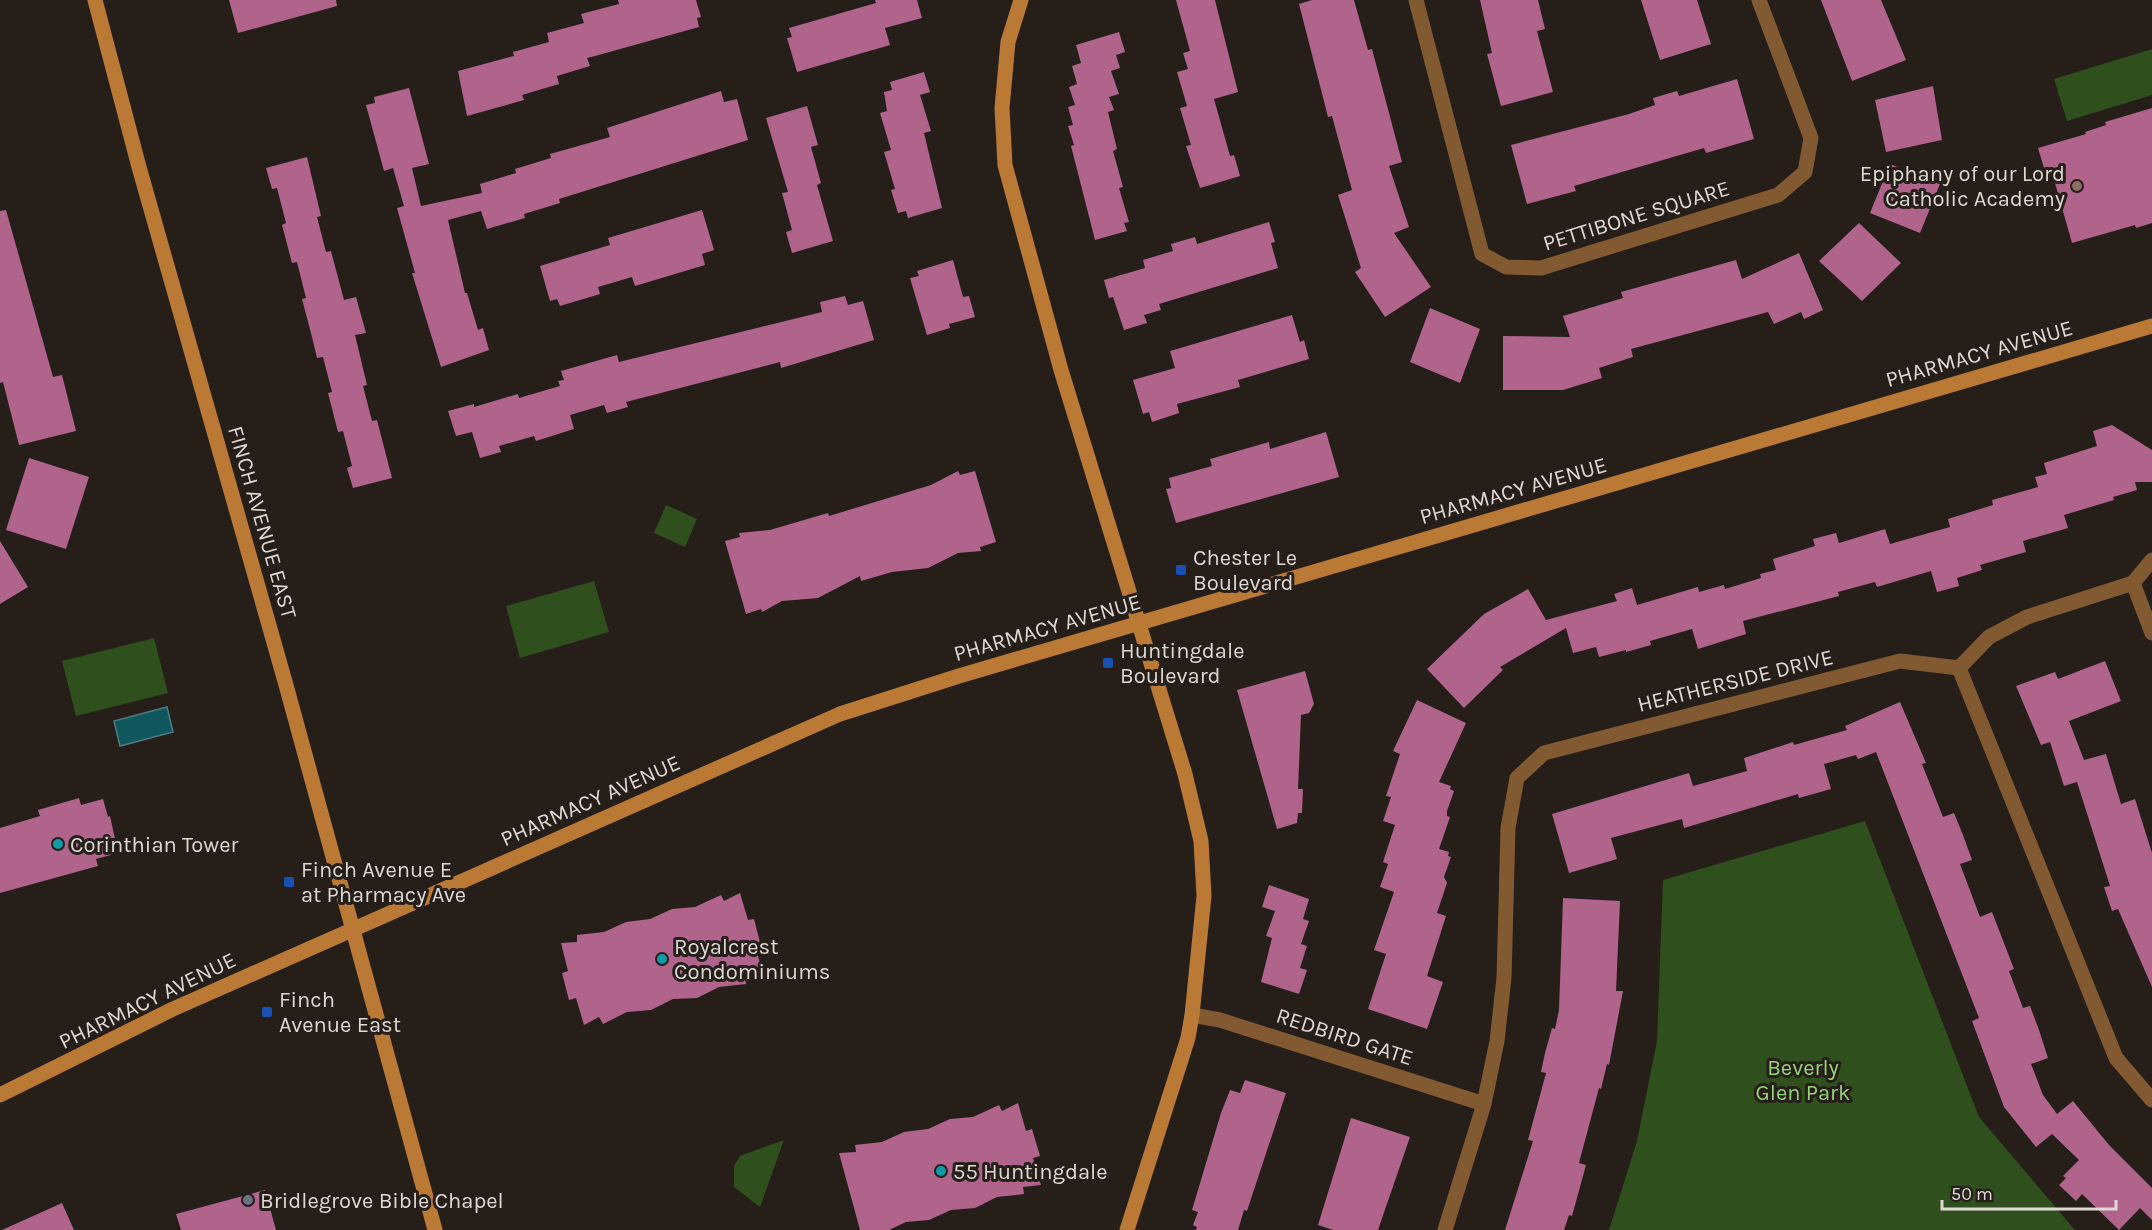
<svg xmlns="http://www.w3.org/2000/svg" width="2152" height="1230" viewBox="0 0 2152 1230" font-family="Karla,sans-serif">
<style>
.green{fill:#2f501d}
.water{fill:#0f565d;stroke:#4d7d81;stroke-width:1.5}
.building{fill:#b0648c}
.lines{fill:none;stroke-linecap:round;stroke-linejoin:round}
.street{stroke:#825a32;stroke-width:15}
.secondary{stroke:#ba7a35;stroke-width:15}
.education-dot{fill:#8d6e63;stroke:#251e19;stroke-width:2}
.transit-dot{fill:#1a4fb4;stroke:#251e19;stroke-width:2}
.culture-dot{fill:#0f9aa8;stroke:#251e19;stroke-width:2}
.worship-dot{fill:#6b7280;stroke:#251e19;stroke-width:2}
.labels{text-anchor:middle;stroke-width:6;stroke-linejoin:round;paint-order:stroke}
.poi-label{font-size:22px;fill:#ded9d5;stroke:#251e19;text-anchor:start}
.street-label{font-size:22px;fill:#ded9d5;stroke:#251e19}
.park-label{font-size:22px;fill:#95d478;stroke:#251e19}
</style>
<rect width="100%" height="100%" fill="#251e19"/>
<path class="green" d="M2152 49V95L2067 121 2054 79Z
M666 505 697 519 685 547 654 533Z
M594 581 609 632 520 658 506 606Z
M154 638 168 693 76 716 62 661Z
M1865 821 1979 1117 2075 1230H1609L1637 1141 1657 1041 1663 880Z
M784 1140 760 1207 734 1187V1166L740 1156Z"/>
<path class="water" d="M167 707 173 732 120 746 114 721Z"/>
<path class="building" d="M229 0H336L337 6 238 33Z
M618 0H696L701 17 697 18 699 27 595 56 587 58 590 66 557 76 559 84 522 95 524 100 467 116 458 71 514 56 513 52 549 42 547 33 584 23 581 14 619 4Z
M875 0H917L922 18 885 28 890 45 797 72 787 38 792 37 789 28 876 3Z
M1176 0H1215L1238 92 1214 99 1230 156 1234 155 1240 176 1200 188 1186 146 1191 145 1180 108 1187 106 1177 72 1188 69 1183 53 1190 51Z
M1312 0H1354L1368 50 1372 49 1402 162 1389 166 1409 227 1394 233 1431 287 1385 317 1355 272 1361 268 1338 195 1352 190 1332 116 1328 117 1299 4Z
M1480 0H1538L1545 29 1537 31 1553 92 1501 106 1487 54 1492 53Z
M1641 0H1697L1711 44 1660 60Z
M1821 0H1881L1906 60 1852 81Z
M1119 32 1125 52 1116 55 1120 68 1111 71 1119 94 1109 97 1114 110 1108 112 1117 149 1113 151 1123 187 1119 188 1129 222 1124 223 1127 231 1095 240 1071 146 1074 145 1068 126 1073 125 1068 107 1075 105 1069 87 1077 84 1072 66 1081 63 1076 45Z
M924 72 930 92 920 95 931 131 924 133 942 208 908 218 906 211 898 213 891 190 895 189 884 152 891 150 880 113 887 111 884 92 892 90 890 82Z
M1737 79 1754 139 1706 153 1704 148 1574 186 1576 191 1527 204 1511 145 1629 114 1655 105 1653 98 1677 91 1679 96Z
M1933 86 1942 140 1886 152 1875 100Z
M409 88 429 164 412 168 421 206 482 193 480 184 516 173 515 169 551 158 550 154 610 137 607 128 721 91 724 102 737 99 748 140 559 199 560 203 524 214 525 218 487 229 481 211 448 220 465 293H467L478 330 483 328 489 350 441 367 412 273H415L397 208 404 206 393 168 384 171 366 105 375 103 374 97Z
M807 106 818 145 811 147 821 183 817 185 833 241 792 253 786 232 792 230 782 193 788 192 766 118Z
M2152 108V223L2136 228 2135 225 2072 243 2053 176 2047 178 2038 148 2086 134 2085 132 2106 125 2105 122Z
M307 157 321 216 317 217 326 252 331 251 344 300 356 297 366 333 355 335 367 385 363 386 372 421 377 420 392 478 353 488 347 468 352 466 343 431 338 432 328 393 332 392 323 357 317 358 312 337 302 299 306 298 297 262 292 263 282 225 286 223 277 188 272 189 266 168Z
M1890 164 1940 184 1920 233 1870 213Z
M6 210 53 377 62 375 76 431 19 445 3 382 0 383V211Z
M702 210 714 250 702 254 705 265 635 286 632 277 598 287 600 294 560 306 557 299 550 301 540 266 610 245 608 238Z
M1269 222 1275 242 1271 243 1278 268 1159 304 1161 310 1144 315 1147 323 1124 330 1113 297 1109 298 1104 280 1145 268 1143 260 1173 251 1171 244 1195 237 1197 244Z
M1859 223 1901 263 1862 301 1819 261Z
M1799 253 1823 310 1804 319 1801 312 1774 324 1768 312 1631 349 1633 357 1599 368 1602 378 1563 390H1503V336L1570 337 1563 316 1623 298 1621 292 1736 260 1742 279Z
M953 260 963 297 969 296 975 317 949 324 950 328 927 335 910 278 919 276 917 271Z
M845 296 848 305 863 301 874 340 781 368 780 362 626 402 628 407 607 413 604 405 570 415 574 429 536 441 534 436 499 446 501 452 480 458 472 432 456 436 448 411 474 404V407L518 394 519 398 560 386 558 381 564 380 561 371 617 355 619 362 822 312 820 302Z
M1430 308 1480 329 1460 383 1410 362Z
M1292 315 1300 342 1304 340 1309 359 1238 380 1240 387 1177 404 1179 413 1152 422 1149 412 1143 414 1133 380 1175 368 1170 351Z
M2112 425 2152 450V482H2135L2137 490 2113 497 2114 500 2064 515 2068 528 2023 541 2026 552 1980 565 1982 570 1957 578 1959 586 1937 592 1931 571 1877 587 1875 582 1838 592 1839 596 1743 621 1746 634 1698 649 1692 629 1650 641 1651 645 1626 652V650L1599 657 1596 647 1573 653 1566 628 1500 667 1503 670 1464 708 1427 669 1484 614 1528 589 1546 620 1617 601 1614 594 1632 588 1637 605 1698 587 1699 592 1724 585 1725 589 1761 578 1760 574 1776 570 1773 559 1815 546 1813 539 1836 533 1839 543 1885 529 1890 544 1950 527 1948 519 1993 505 1992 500 2038 487 2035 477 2047 474 2044 463 2097 446 2093 431Z
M1326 432 1339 477 1176 523 1166 489 1171 488 1169 478 1212 466 1210 459 1269 442 1270 449Z
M29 458 89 477 66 549 6 530Z
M958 471 960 475 975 471 996 542 980 547 981 551 958 553 928 568 892 572 861 581 860 576 818 598 782 601 762 612 761 609 746 614 725 541 740 537 739 533 770 530 828 513 829 516 931 485Z
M0 541 28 587 0 604Z
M2105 661 2121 701 2069 721 2084 760 2106 754 2121 804 2135 799 2152 853V987L2118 909 2112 911 2104 887 2110 886 2077 782 2064 786 2050 742 2041 745 2016 686 2055 672 2058 679Z
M1305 671 1314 704 1309 713 1301 715 1298 789H1303L1302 813H1298L1297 823 1277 829 1237 690Z
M1417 700 1466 723 1439 782 1451 786 1450 789 1454 791 1447 811V816L1450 817 1439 849 1449 852 1448 856 1451 857 1444 877 1447 883 1437 913 1446 916 1427 976 1443 982 1427 1029 1368 1009 1386 954 1374 950 1394 892 1380 887 1388 864 1383 862 1395 825 1383 821 1391 797 1386 796 1400 754 1393 751Z
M1900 702 1926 763 1922 764 1943 817 1954 813 1963 835 1972 860 1960 864 1980 917 1992 912 2014 969 2009 971 2023 1008 2030 1006 2039 1030 2048 1058 2031 1064 2043 1095 2057 1114 2073 1101 2109 1145 2152 1188V1220L2140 1208 2119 1230 2082 1194 2076 1201 2059 1185 2066 1178 2063 1176 2079 1160 2052 1134 2036 1147 2004 1107 1972 1021 1979 1018 1876 752 1858 759 1856 755 1824 764 1831 789 1799 798 1798 794 1684 828 1682 819 1611 838 1617 859 1569 873 1552 814 1689 773 1693 786 1747 771 1744 758 1793 742 1794 745 1847 730 1845 726Z
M79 798 81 805 103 799 108 817 110 816 118 853 96 859 98 866 0 893V828L40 816 38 810Z
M1269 885 1309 899 1303 919 1309 921 1301 944 1307 946 1300 968 1307 970 1299 994 1261 982 1272 938 1266 936 1275 911 1262 907Z
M740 893 748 920 754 919 761 946 756 948 763 975 746 977V984L719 987 697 998 673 999 651 1010 627 1012 603 1024 599 1017 584 1025 576 998 569 1000 562 973 568 971 561 943 577 942V935L604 932 626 922 650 919 672 909 695 907 721 895 724 901Z
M1563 898 1620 901 1616 991H1623L1609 1065 1607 1064 1601 1089 1599 1088 1579 1163 1586 1165 1572 1216 1569 1215 1564 1230H1505L1533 1141 1528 1140 1546 1073 1541 1072 1545 1053 1552 1028 1555 1029 1559 1010Z
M1245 1080 1286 1093 1247 1211 1244 1210 1238 1230H1196L1197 1227 1193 1225 1198 1212 1192 1210 1221 1113 1230 1090 1240 1093Z
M1018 1103 1026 1131 1032 1129 1040 1156 1033 1158 1041 1185 1023 1187 1024 1194 997 1197 975 1208 951 1210 929 1220 906 1222 889 1230H860L839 1153 856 1152 855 1145 882 1142 904 1132 928 1129 950 1119 973 1117 999 1105 1002 1111Z
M1351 1118 1410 1137 1378 1230H1333L1318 1225Z
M265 1190 276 1230H181L176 1214Z
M62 1203 74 1230H2Z"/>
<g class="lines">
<path class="street" d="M1416 0 1482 254 1506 267 1541 268 1778 195 1805 172 1811 138 1759 0
M2133 583 2152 633
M1959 668 1989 637 2027 617 2133 583 2152 560
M1192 1015 1220 1020 1484 1104
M1445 1230 1484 1104 1497 1041 1504 978 1508 828 1517 778 1544 753 1900 661 1959 668 2116 1058 2152 1100"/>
<path class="secondary" d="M95 0 139 167 286 685 435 1230
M1021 0 1008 42 1002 108 1005 165 1061 370 1185 774 1201 841 1204 896 1192 1015 1188 1038 1127 1230
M0 1095 173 1009 840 714 959 676 2152 326"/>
</g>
<circle class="education-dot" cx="2077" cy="186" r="6"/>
<g class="transit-dot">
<rect x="1175" y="564" width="12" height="12" rx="3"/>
<rect x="1102" y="657" width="12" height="12" rx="3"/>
<rect x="283" y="876" width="12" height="12" rx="3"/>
<rect x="261" y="1006" width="12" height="12" rx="3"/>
</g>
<g class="culture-dot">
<circle cx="58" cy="844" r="6"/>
<circle cx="662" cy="959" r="6"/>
<circle cx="941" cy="1171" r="6"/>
</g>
<circle class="worship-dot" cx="248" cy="1200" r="6"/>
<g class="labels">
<g class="poi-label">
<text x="2065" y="181" text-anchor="end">Epiphany of our Lord<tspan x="2065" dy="25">Catholic Academy</tspan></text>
<text x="1193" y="565">Chester Le<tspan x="1193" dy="25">Boulevard</tspan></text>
<text x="1120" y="658">Huntingdale<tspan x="1120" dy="25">Boulevard</tspan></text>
<text x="70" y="852">Corinthian Tower</text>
<text x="301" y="877">Finch Avenue E<tspan x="301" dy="25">at Pharmacy Ave</tspan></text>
<text x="674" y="954">Royalcrest<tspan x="674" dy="25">Condominiums</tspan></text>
<text x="279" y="1007">Finch<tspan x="279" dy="25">Avenue East</tspan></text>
<text x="953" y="1179">55 Huntingdale</text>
<text x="260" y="1208">Bridlegrove Bible Chapel</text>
</g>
<g class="street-label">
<text transform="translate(1636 215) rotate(-17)" y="8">PETTIBONE SQUARE</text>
<text transform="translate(1979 353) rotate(-16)" y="8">PHARMACY AVENUE</text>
<text transform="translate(1513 490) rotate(-16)" y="8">PHARMACY AVENUE</text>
<text transform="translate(263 522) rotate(74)" y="8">FINCH AVENUE EAST</text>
<text transform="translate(1047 627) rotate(-16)" y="8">PHARMACY AVENUE</text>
<text transform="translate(1735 680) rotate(-14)" y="8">HEATHERSIDE DRIVE</text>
<text transform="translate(590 800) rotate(-24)" y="8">PHARMACY AVENUE</text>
<text transform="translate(147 1000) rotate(-26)" y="8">PHARMACY AVENUE</text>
<text transform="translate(1345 1036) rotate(18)" y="8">REDBIRD GATE</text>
</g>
<g class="park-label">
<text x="1803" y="1075">Beverly<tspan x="1803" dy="25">Glen Park</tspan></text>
</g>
</g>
<path d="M1942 1200v9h174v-9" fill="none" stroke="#ded9d5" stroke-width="3"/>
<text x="1951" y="1200" font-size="18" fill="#ded9d5" stroke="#251e19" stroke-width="4.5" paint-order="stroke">50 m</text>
</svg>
